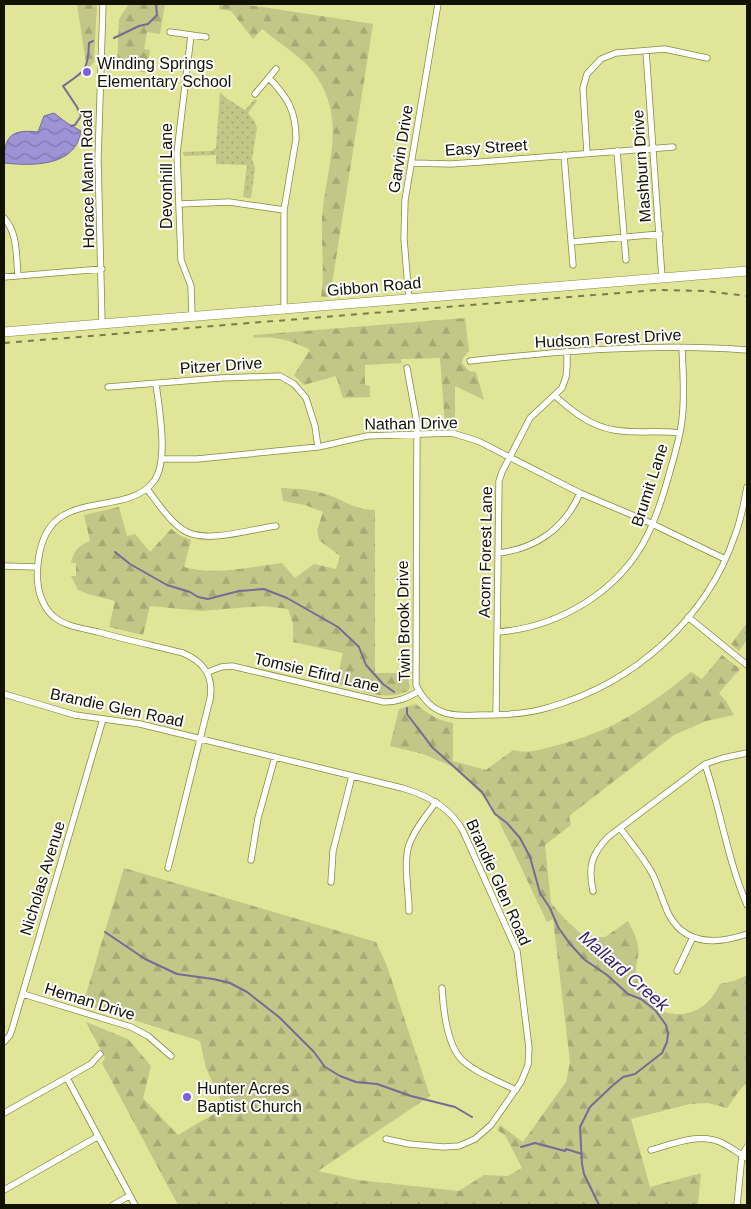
<svg xmlns="http://www.w3.org/2000/svg" width="751" height="1209" viewBox="0 0 751 1209" font-family="Helvetica,sans-serif">
<style>
.forest{fill:url(#forest-firs)}
.park{fill:url(#park-dots)}
.water{fill:url(#water-waves);stroke:#746c96}
.lines{fill:none;stroke-linecap:round;stroke-linejoin:round}
.stream{stroke:#746c96;stroke-width:2}
.minor-casing{stroke:#868a3d;stroke-width:7}
.secondary-casing{stroke:#868a3d;stroke-width:10}
.minor{stroke:#fff;stroke-width:5.5}
.secondary{stroke:#fff;stroke-width:9}
.rail{stroke:#797b4b;stroke-width:2;stroke-dasharray:6 6;stroke-linecap:butt}
.poi-dot{fill:#8061dc;stroke:#fff;stroke-width:2}
.labels{text-anchor:middle;stroke-width:4;stroke-linejoin:round;paint-order:stroke}
.poi-label{font-size:16px;fill:#111200;stroke:#fff;text-anchor:start}
.street-label{font-size:16px;fill:#111200;stroke:#fff}
.water-label{font-size:18px;font-style:italic;fill:#351e6c;stroke:#fff}
</style>
<defs>
<pattern id="forest-firs" width="22" height="20" patternUnits="userSpaceOnUse" patternTransform="scale(1.25)"><rect width="22" height="20" fill="#c2c687"/><path d="M5 1l3.5 6h-7zM16 11l3.5 6h-7z" fill="#a6a973"/></pattern>
<pattern id="park-dots" width="8" height="8" patternUnits="userSpaceOnUse" patternTransform="scale(1.25)"><rect width="8" height="8" fill="#c2c687"/><path d="M2 2h.1M6 6h.1" fill="none" stroke="#a6a973" stroke-width="1.8" stroke-linecap="round"/></pattern>
<pattern id="water-waves" width="16" height="10" patternUnits="userSpaceOnUse" patternTransform="scale(1.25)"><rect width="16" height="10" fill="#9e93d7"/><path d="M0 5q4-4 8 0t8 0" fill="none" stroke="#7f77ac"/></pattern>
</defs>
<rect width="100%" height="100%" fill="#e1e597"/>
<path class="forest" d="M77 4H97L94 62 87 70Z
M129 4H165L160 34 147 32 144 49 150 50 147 73 117 67 119 19Z
M220 4H242L373 24 330 297H321C325 271 321 244 322 218 326 164 350 116 310 68 300 56 275 40 262 29L253 39 231 11 219 9Z
M465 318 469 351 463 358 462 363 469 371 476 372 484 400 455 386V425H445L440 358 401 359V363L365 365V385L370 386V397L343 398 336 376 304 385 294 375 310 350C291 340 275 336 254 338L253 335Z
M281 488C297 489 313 489 328 495 346 501 355 510 375 510V673H407L410 687 408 691C384 702 360 690 336 684L343 653 293 642V624L288 609 263 606 201 611 150 606 143 635 109 627 115 601 88 594 78 590 71 576H76V563H71C74 550 78 546 90 541L84 515 119 507 127 536 135 534 150 552 171 529 181 536 191 540 184 567C216 576 249 567 282 563L295 578 314 564 336 569 340 556 319 540 317 530 323 512 305 505 283 501Z
M747 623V640L739 651 731 644Z
M722 655 740 669 719 693 726 701 734 715 706 721 674 735 569 816 571 825 545 845 551 903 564 918 581 934 593 937H605L628 921C632 929 637 938 638 946 640 953 636 962 636 969 636 994 657 1017 683 1014 702 1011 712 1000 720 984L734 981 747 975V1082L739 1091 727 1108 708 1103 690 1104 631 1119 650 1187 701 1173 698 1205H178L102 1063 105 1058 86 1022 128 1039 151 1066 143 1098 178 1135 224 1108 206 1068 200 1041 83 1004 124 868 376 942 387 966 430 1096 318 1171 358 1180 459 1191 484 1175 507 1176 522 1168 505 1135 497 1130 500 1125 523 1142 566 1082 570 1062 553 919 547 922 491 804 454 767 423 754 390 746 399 709 416 704C428 714 437 720 453 723V761L486 770 513 750C529 754 539 750 554 746 611 732 647 708 691 672L702 679Z"/>
<path class="park" d="M220 92 226 98 245 110 255 99 257 101 248 113 255 122 257 129 252 159 255 168 251 198 243 197 247 165 216 164V155L184 156 183 152 211 151 216 148Z"/>
<path class="water" d="M54 113 67 123 81 131C76 167 32 166 4 163 4 136 11 129 38 132L44 116Z"/>
<g class="lines">
<path class="stream" d="M114 38 139 26 148 24 157 15 156 4
M71 126 75 125 81 116 77 107 63 86C85 71 88 71 89 43L93 41
M115 552 130 564 167 585 190 592 198 597 208 599 239 591 264 589 287 598 338 627 359 647 366 665 383 684 394 692
M407 708V714L432 747 482 792 495 814 507 823 520 838 530 857 540 893 550 908 558 927 570 944 585 960 607 975 628 994 641 999 655 1010 666 1025 668 1034 667 1042 662 1053 635 1074 623 1077 611 1087 590 1107 580 1127 582 1164 584 1174 599 1205
M105 932 145 959 177 974 213 979 230 983 247 992 279 1017 314 1052 325 1067 340 1076 356 1082 377 1084 411 1096 455 1107 472 1117
M521 1147 535 1143 565 1151 566 1149 582 1154"/>
<defs>
<path id="minor" d="M170 32 206 37
M191 35 177 153 181 260 191 286 192 316
M646 51 662 278
M269 78C288 98 296 111 296 139L284 210V309
M255 94 276 69
M617 151 626 260
M587 153 583 88 587 74 601 59 616 53 665 49 707 58
M564 155 573 265
M411 163 451 164 480 162 673 147
M179 204 229 202 284 210
M4 218C18 233 16 256 18 276
M571 242 660 234
M4 277 102 269
M409 299 404 239 405 200 438 4
M102 323 98 160 103 4
M470 361C562 351 655 343 747 350
M407 368 417 423 416 685C432 718 453 716 486 715 507 715 529 714 550 707 634 683 707 619 735 535 741 520 744 503 747 487
M156 384C159 408 169 461 154 481 134 508 91 499 64 515 46 525 40 544 38 563 36 581 38 599 50 613 54 618 63 623 69 625 78 628 89 630 98 632 127 640 155 646 183 653 204 662 214 676 210 699L168 868
M108 387 221 378 280 376 294 384 306 398 315 426 318 447
M555 396C572 411 590 426 614 430 636 434 658 430 680 433
M162 459H197L318 447 367 436 452 433 478 441 580 493 644 520 725 559
M147 489C157 502 172 525 187 532 210 543 251 529 276 526
M498 553C536 549 565 528 580 493
M4 566 37 567
M688 617 747 665
M498 632C559 627 619 592 647 536 657 516 664 493 670 471 675 454 680 437 682 420 685 397 683 371 682 348
M208 672 221 667 232 666 384 702C398 702 407 698 419 691
M4 694 75 715 140 724 402 788C427 795 450 807 463 831L517 951 529 1048 528 1065 521 1082 491 1125 475 1139 459 1146 443 1147 409 1144 386 1139
M496 715 499 481 502 472 530 418 562 388 566 377 567 366V351
M705 764C721 812 727 858 747 905
M620 828C631 843 644 858 653 875 659 888 663 902 669 915 686 946 718 944 747 934
M251 860 258 818 275 757
M331 882 333 851 352 776
M593 891C588 867 591 855 608 837L705 764 723 758 747 753
M409 911C409 892 403 863 409 845 414 830 426 816 436 802
M677 971 693 937
M442 988C443 1008 447 1044 461 1059 474 1072 500 1082 516 1090
M23 994 131 1027 148 1036 171 1056
M4 1042 10 1035 13 1026 103 719
M67 1078 135 1205
M4 1113 91 1064 100 1054
M651 1150C673 1144 697 1133 720 1142 729 1146 738 1153 747 1158
M4 1190 97 1137
M113 1205 129 1196
M737 1205 742 1155 747 1147"/>
<path id="secondary" d="M4 332 747 271"/>
</defs>
<use href="#minor" class="minor-casing"/>
<use href="#secondary" class="secondary-casing"/>
<use href="#minor" class="minor"/>
<use href="#secondary" class="secondary"/>
<path class="rail" d="M4 343 656 290 706 291 747 296"/>
</g>
<g class="poi-dot">
<circle cx="87" cy="72" r="5"/>
<circle cx="187" cy="1097" r="5"/>
</g>
<g class="labels">
<g class="poi-label">
<text x="97" y="69">Winding Springs<tspan x="97" dy="18">Elementary School</tspan></text>
<text x="197" y="1094">Hunter Acres<tspan x="197" dy="18">Baptist Church</tspan></text>
</g>
<g class="street-label">
<text transform="translate(486 147) rotate(-4)" y="6">Easy Street</text>
<text transform="translate(400 149) rotate(-81)" y="6">Garvin Drive</text>
<text transform="translate(641 166) rotate(-94)" y="6">Mashburn Drive</text>
<text transform="translate(166 176) rotate(-90)" y="6">Devonhill Lane</text>
<text transform="translate(87 179) rotate(-91)" y="6">Horace Mann Road</text>
<text transform="translate(374 286) rotate(-5)" y="6">Gibbon Road</text>
<text transform="translate(608 338) rotate(-3)" y="6">Hudson Forest Drive</text>
<text transform="translate(221 365) rotate(-4)" y="6">Pitzer Drive</text>
<text transform="translate(411 423) rotate(-1)" y="6">Nathan Drive</text>
<text transform="translate(649 485) rotate(-72)" y="6">Brumit Lane</text>
<text transform="translate(485 552) rotate(-89)" y="6">Acorn Forest Lane</text>
<text transform="translate(403 621) rotate(-91)" y="6">Twin Brook Drive</text>
<text transform="translate(317 672) rotate(13)" y="6">Tomsie Efird Lane</text>
<text transform="translate(117 707) rotate(12)" y="6">Brandie Glen Road</text>
<text transform="translate(42 878) rotate(-73)" y="6">Nicholas Avenue</text>
<text transform="translate(499 882) rotate(66)" y="6">Brandie Glen Road</text>
<text transform="translate(90 1001) rotate(17)" y="6">Heman Drive</text>
</g>
<g class="water-label">
<text transform="translate(624 971) rotate(41)" y="6">Mallard Creek</text>
</g>
</g>
<rect width="751" height="1209" fill="none" stroke="#111200" stroke-width="10"/>
</svg>
